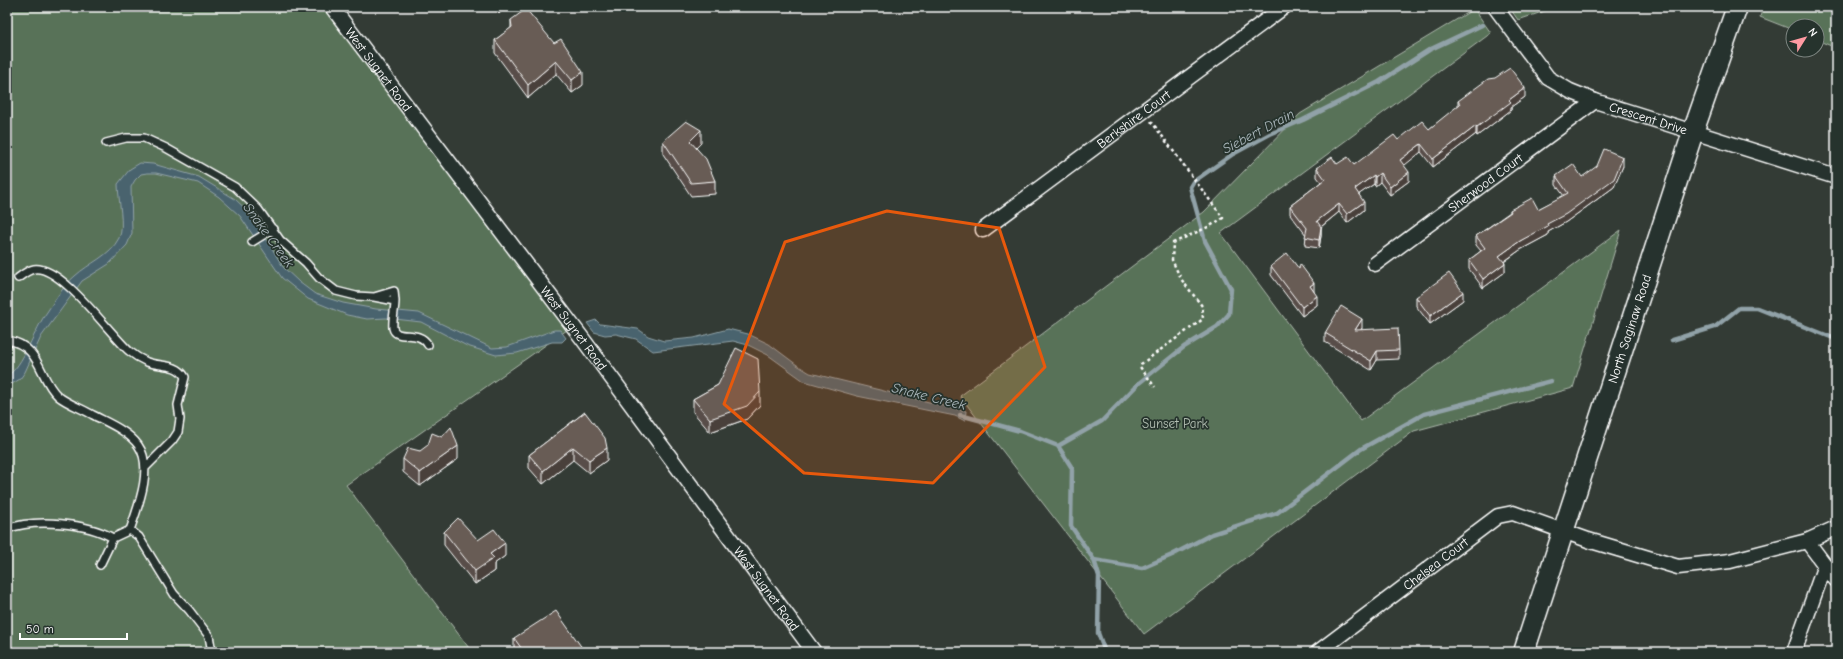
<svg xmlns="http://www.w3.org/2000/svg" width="1843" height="659" viewBox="0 0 1843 659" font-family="'Comic Neue',sans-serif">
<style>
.green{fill:#597258;stroke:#acb8ac}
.water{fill:#48646e;stroke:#91a2a8}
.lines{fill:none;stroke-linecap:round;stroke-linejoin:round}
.stream{stroke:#91a2a8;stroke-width:4.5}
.lane-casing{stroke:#fff;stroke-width:10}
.street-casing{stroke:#fff;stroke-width:17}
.secondary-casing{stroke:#fff;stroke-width:23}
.path{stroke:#fff;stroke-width:2.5;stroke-dasharray:3 3;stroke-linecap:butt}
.lane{stroke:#26332d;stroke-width:7}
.street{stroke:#26332d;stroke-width:14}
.secondary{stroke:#26332d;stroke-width:20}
.wall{fill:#594e48;stroke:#fff}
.shaded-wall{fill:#48403b;stroke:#fff}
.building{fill:#675b54;stroke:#fff}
.marked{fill:#e8590c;fill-opacity:0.2;stroke:#e8590c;stroke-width:3;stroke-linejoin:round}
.labels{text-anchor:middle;stroke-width:3.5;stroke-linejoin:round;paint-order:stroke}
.street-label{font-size:13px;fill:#fff;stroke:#26332d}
.park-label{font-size:13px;fill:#b4c0b4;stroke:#26332d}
.water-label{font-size:14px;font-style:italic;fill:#adb9be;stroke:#26332d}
</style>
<rect width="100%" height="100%" fill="#333b35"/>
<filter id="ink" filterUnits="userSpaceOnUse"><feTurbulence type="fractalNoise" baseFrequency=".025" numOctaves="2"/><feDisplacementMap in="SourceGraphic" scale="8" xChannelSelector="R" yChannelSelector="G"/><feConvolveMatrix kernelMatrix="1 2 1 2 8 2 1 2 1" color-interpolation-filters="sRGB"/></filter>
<g filter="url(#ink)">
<path class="green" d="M7 7H322L567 330 346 485 472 652H7Z
M1509 7H1557L1518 20Z
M1763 7H1836V48L1817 40V26H1793V30L1760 17Z
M1474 9 1491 33 1221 233 1361 421 1621 230 1573 388 1414 431 1144 634 960 396 1204 212 1300 114Z"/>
<path class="water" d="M140 163 153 164 199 177 235 199 253 216 283 267 299 282 315 294 343 303 376 309 419 313 492 348 507 347 554 330H560L566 338 562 342H552L517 353 496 355 467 346 421 322 386 318 367 319 347 315 323 305 308 299 282 278 240 216 219 197 198 183 156 173H147L141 174 135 180 131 187 132 233 127 245 109 264 82 281 41 337 25 372 20 379 7 387V376C23 367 35 328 47 312 55 300 64 285 75 276 89 263 110 256 119 238 125 227 118 198 118 184L130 169Z
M596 320 600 324 638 329 648 336 664 341 694 338 728 329 748 334 769 344 797 365 810 373 966 411 965 421 955 416 857 396 804 381 768 355 748 345 733 341 653 351 636 339 616 334 605 335 594 332 587 323Z"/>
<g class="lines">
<path class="stream" d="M1529 8 1531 7
M1672 340 1715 327 1739 308H1757L1836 339
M960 415 1020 431 1058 446 1072 468 1071 526 1094 560 1099 576 1098 633 1105 652
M1058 446 1102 421 1139 383 1184 347 1217 327 1229 314 1231 289 1205 241 1190 187 1193 182 1233 154 1270 134 1303 120 1379 82 1429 50 1482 25
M1094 560 1142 568 1172 555 1212 534 1277 513 1361 449 1424 414 1551 381"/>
<defs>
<path id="lane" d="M106 143 126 138H144L166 148 235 187 258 209 280 240 306 263 319 278 336 291 356 296 374 297 394 291 395 301 374 297
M252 242 273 229
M18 278C22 275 28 270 34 269 61 265 109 333 129 351 135 356 140 359 147 362 161 367 177 363 185 377L178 405 180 419 178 432 172 441 145 468
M395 301C395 309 392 320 393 328 396 342 419 328 428 345
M7 340C42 346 38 378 58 396 68 404 81 408 93 415 108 423 128 431 138 445 154 467 138 507 130 530L113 538C87 523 35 518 7 529
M130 530 139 537 174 594 189 610 209 636 212 652
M100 565 113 538"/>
<g id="street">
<path id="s1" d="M332 7 582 338 814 652"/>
<path id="s2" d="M1495 7 1548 78 1570 91 1595 101 1836 177"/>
<path id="s3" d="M983 230 1284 7"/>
<path id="s4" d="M1375 264 1595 101"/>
<path d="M1807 541 1836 580"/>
<path id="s5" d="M1318 652 1498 516 1513 513 1588 540 1678 567 1730 561 1807 541 1836 528"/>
<path d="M1794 652 1825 565"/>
</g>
<g id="secondary">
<path id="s6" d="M1524 652 1693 132 1737 7"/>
</g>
</defs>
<use href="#lane" class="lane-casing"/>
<use href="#street" class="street-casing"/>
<use href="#secondary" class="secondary-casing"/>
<path class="path" d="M1151 121 1223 218 1210 226 1173 243 1172 260 1181 279 1202 306 1203 319 1141 364 1140 367 1155 387"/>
<use href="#lane" class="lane"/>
<use href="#street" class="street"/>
<use href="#secondary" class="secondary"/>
</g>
<path class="wall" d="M493 7H506L499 14Z
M511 20 583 85 572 93 556 74 528 98 495 53V40L511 28Z
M1525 97 1511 107V110L1477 136 1476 134 1433 167 1421 152 1404 165 1409 181 1390 195 1380 182 1375 186 1374 184 1359 194 1364 210 1347 223 1339 212 1321 227V236L1319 248 1305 246 1306 235 1290 214V206L1321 182 1317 177V168L1337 164 1354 165 1398 140 1429 129 1458 107V101Z
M663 141 701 143 696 148 715 181V194L691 196 663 154Z
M1623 166 1614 187 1566 222 1548 232V235L1520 250 1504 262 1505 272 1483 288 1469 269V260L1481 251 1476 245V236L1510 212V210L1538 209 1564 196 1556 185V176L1582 177Z
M1271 266 1314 292 1317 305 1302 316 1271 275Z
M1416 297 1463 300 1430 324 1416 306Z
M1362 328 1361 330 1399 350V359L1377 360 1371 370 1325 342V333Z
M718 385 760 405 747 419 710 432 693 412V399Z
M585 412 607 460 589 473 573 460 543 484 529 468V455Z
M420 451 458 459 420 486 403 472V459Z
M444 532 478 540 505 556 494 564V571L475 584 444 545Z
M514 638 585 652H514Z"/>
<path class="shaded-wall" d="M499 7H506L499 14Z
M556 61V74L528 98V85Z
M583 72V85L572 93V80Z
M1525 88V97L1511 107V110L1477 136V127L1509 100Z
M1476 126V134L1433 167V159Z
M701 130V143L690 154V141Z
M1421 144V152L1400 169V160Z
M1623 157V166L1614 187 1566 222 1548 232V235L1520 250 1499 265V256L1520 241 1547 224Z
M1409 172V181L1390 195V187Z
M1380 173V182L1375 186V177Z
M1374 175V184L1355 197V189Z
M1364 202V210L1347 223V214Z
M1339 204V212L1317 230V221Z
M1321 227V236L1319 248V240Z
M1505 263V272L1483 288V279Z
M1314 283V292L1310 286Z
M1463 292V300L1430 324V316Z
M1317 296V305L1302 316V307Z
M1362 319V328L1355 339V330Z
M1377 351V360L1371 370V361Z
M760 392V405L747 419 710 432V419Z
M458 446V459L420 486V473Z
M573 447V460L543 484V471Z
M607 448V460L589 473V460Z
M505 543V556L494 564V571L475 584V571L490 554Z"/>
<path class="building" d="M526 9 554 43 561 39 583 72 572 80 556 61 528 85 495 40 512 27 511 20Z
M1510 68 1525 88 1509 100 1511 102 1477 127 1476 126 1433 159 1421 144 1400 160 1409 172 1390 187 1380 173 1375 177 1374 175 1355 189 1364 202 1347 214 1339 204 1317 221 1321 227 1319 240 1305 237 1307 228 1290 206 1325 179 1317 168 1332 157 1337 164 1348 157 1354 165 1394 135 1398 140 1422 121 1429 129 1460 104 1458 101 1488 79 1495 78Z
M686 121 701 130 690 141 706 159 715 181 691 183 663 141Z
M1604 149 1623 157 1614 179 1566 214 1547 224 1548 226 1520 241 1499 256 1505 263 1483 279 1469 260 1485 248 1476 236 1511 212 1510 210 1532 198 1538 209 1568 193 1556 176 1573 164 1582 177 1597 166Z
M1287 253 1299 269 1300 264 1314 283 1310 286 1317 296 1302 307 1271 266Z
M1449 273 1463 292 1430 316 1416 297Z
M1341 306 1362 319 1355 330 1398 328 1399 350 1377 351 1371 361 1325 333Z
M736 348 758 359 760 392 747 406 710 419 693 399 718 385Z
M585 412 605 438 607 448 589 460 573 447 543 471 529 455Z
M451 427 458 446 420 473 403 459 408 448 420 451 428 445 432 433 442 437Z
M458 518 478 540 494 529 505 543 490 554 494 558 475 571 444 532Z
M556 611 585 652H524L514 638Z"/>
</g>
<path class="marked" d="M887 211 999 228 1045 367 933 483 804 473 724 404 785 242Z"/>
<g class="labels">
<g class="street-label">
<text dy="5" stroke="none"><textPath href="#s1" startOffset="78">West Sugnet Road</textPath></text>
<text dy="5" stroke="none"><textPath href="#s3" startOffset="187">Berkshire Court</textPath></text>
<text dy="5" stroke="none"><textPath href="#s2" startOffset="197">Crescent Drive</textPath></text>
<text dy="5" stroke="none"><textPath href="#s4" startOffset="137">Sherwood Court</textPath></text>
<text dy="5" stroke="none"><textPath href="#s1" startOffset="402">West Sugnet Road</textPath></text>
<text dy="5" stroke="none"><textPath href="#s6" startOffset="340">North Saginaw Road</textPath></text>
<text dy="5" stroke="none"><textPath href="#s5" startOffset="147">Chelsea Court</textPath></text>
<text dy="5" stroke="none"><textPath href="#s1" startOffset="726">West Sugnet Road</textPath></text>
</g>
<g class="park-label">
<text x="1175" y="428">Sunset Park</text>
</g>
<g class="water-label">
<text transform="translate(1258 131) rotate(-28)" y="5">Siebert Drain</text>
<text transform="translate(269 235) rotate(54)" y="5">Snake Creek</text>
<text transform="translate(929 396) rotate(14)" y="5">Snake Creek</text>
</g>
</g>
<rect width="1843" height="659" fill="none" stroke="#26332d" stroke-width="24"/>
<rect x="12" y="12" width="1819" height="635" fill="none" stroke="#fff" stroke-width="1.5" filter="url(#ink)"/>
<g transform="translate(1805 38) rotate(53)"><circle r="19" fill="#26332d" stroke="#7d8581"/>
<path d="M0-3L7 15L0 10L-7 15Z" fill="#ff9aa2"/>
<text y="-6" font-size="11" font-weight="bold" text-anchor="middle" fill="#ffffff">N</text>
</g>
<path d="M20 633v6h107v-6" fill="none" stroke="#ffffff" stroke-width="2"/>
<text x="26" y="633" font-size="12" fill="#ffffff" stroke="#26332d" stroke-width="3" paint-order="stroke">50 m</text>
</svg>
